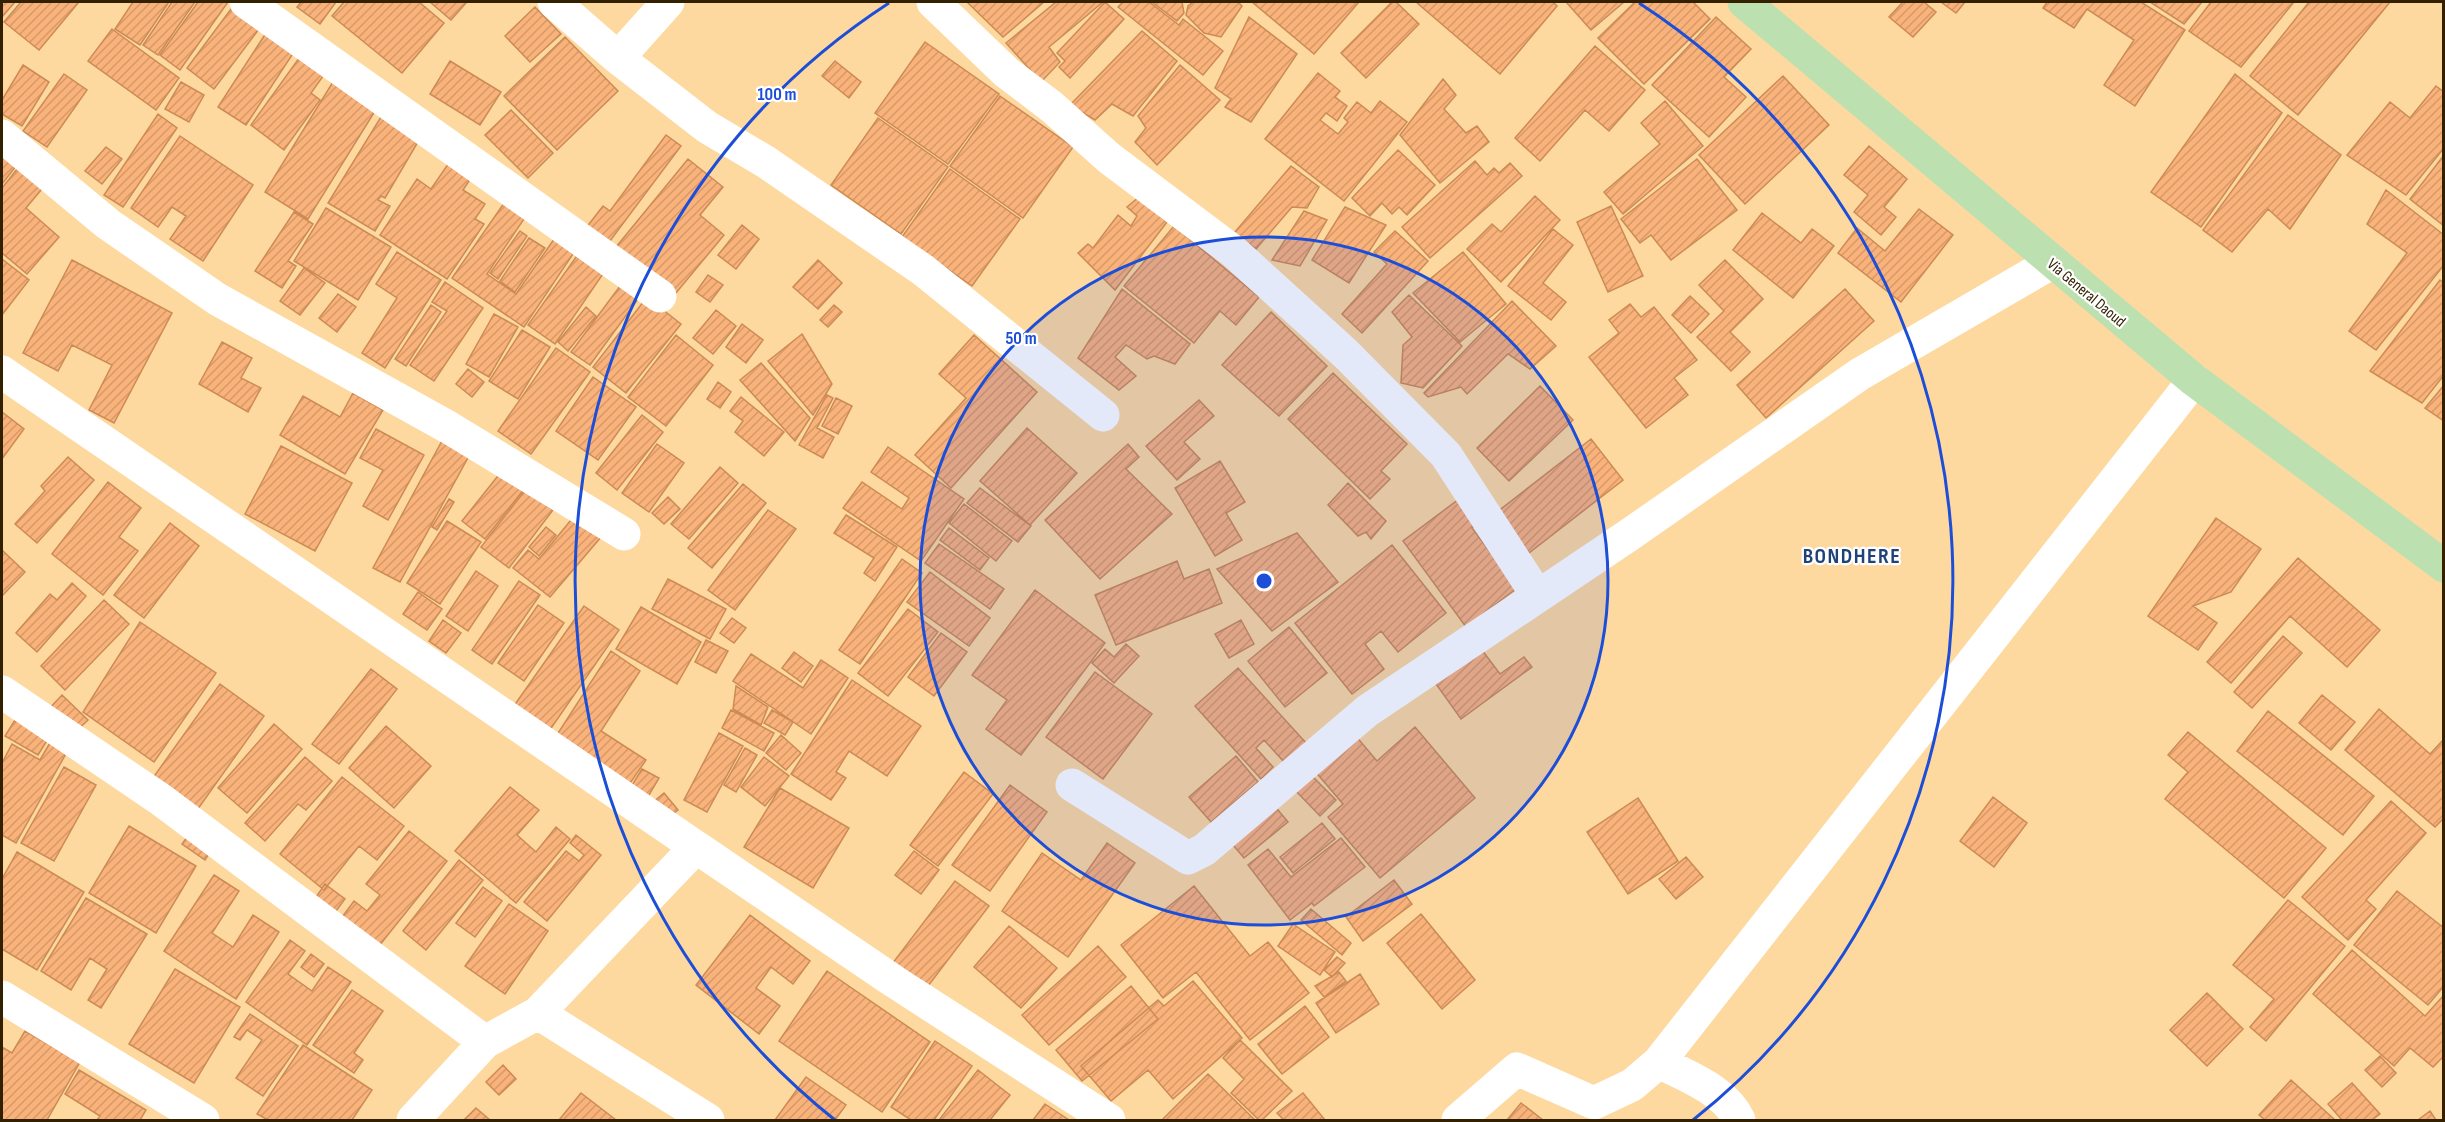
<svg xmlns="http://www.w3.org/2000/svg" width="2445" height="1122" viewBox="0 0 2445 1122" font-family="'Sofia Sans Condensed',sans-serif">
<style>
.building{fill:url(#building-hatch);stroke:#cc8a55;stroke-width:1.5}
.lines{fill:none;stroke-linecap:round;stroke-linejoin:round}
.minor{stroke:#fff;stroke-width:33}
.major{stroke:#bce0b0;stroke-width:33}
.ring{fill:none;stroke:#1d4ed8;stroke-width:3}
.labels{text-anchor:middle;stroke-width:4.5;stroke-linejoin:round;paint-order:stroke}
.street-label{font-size:16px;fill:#322001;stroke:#fff}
.district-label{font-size:22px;font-weight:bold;letter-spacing:1.5px;fill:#1f4378;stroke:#fff}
.centre{fill:#1d4ed8;stroke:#fff;stroke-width:3}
.ring-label{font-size:18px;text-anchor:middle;font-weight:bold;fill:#1d4ed8;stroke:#fff;stroke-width:4.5;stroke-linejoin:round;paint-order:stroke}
</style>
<defs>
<pattern id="building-hatch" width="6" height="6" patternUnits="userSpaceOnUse" patternTransform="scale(1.5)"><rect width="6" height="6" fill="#fab27b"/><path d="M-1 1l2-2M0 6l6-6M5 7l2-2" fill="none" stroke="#d79969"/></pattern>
</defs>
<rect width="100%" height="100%" fill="#fed99f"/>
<path class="building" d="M2 2H15L2 17Z
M21 2H79L39 50 4 22Z
M133 2H169L140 45 115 29Z
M172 2H195L158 55 143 45Z
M198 2H228L180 70 160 55Z
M301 2H336L320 24 297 7Z
M344 2H419L444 23 402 73 332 16Z
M430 2H464L466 3 451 20Z
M967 2H1044L1003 37Z
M1056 2H1103L1049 47 1060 62 1041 82 1006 43Z
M1105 2 1124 19 1070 78 1059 67 1065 61 1057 53Z
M1123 2H1149L1179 25 1183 19 1223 51 1203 75 1118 7Z
M1152 2H1182L1184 13 1177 21Z
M1193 2H1238L1242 6 1221 37 1204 33 1186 15 1188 6Z
M1252 2H1359L1314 54Z
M1392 2H1396L1419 24 1366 78 1341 53Z
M1416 2H1553L1557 6 1500 74Z
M1566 2H1624L1591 30Z
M1635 2H1693L1710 19 1644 84 1598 38Z
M1903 2H1924L1936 12 1913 37 1889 17Z
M1941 2H1965L1956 13Z
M2047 2H2141L2185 30 2135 106 2104 85 2134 40 2087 9 2074 28 2043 8Z
M2150 2H2202L2184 24Z
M2211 2H2294L2241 67 2189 31Z
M2309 2H2390L2298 115 2250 76Z
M234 5 262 25 214 89 187 68Z
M535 7 561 34 530 62 505 36Z
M1249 17 1297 54 1251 122 1225 107 1231 99 1215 88Z
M1716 17 1751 49 1724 77 1746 97 1709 137 1652 85Z
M112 29 179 78 156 110 88 61Z
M1142 31 1177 61 1133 116 1112 104 1095 120 1070 105Z
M266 33 294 52 246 125 218 107Z
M565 37 618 91 557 150 504 96Z
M925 42 999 94 948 164 875 113Z
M1595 46 1645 90 1609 131 1585 110 1540 161 1515 138Z
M302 54 326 72 311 93 320 100 284 150 251 125Z
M450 61 501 92 480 125 430 94Z
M835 61 861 82 849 98 822 76Z
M23 65 49 82 22 126 2 114V100Z
M1180 65 1220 100 1157 165 1135 142 1146 128 1138 116Z
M1318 73 1340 91 1335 97 1347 106 1337 121 1326 113 1320 120 1338 134 1348 122 1344 118 1357 102 1371 113 1380 101 1407 122 1344 201 1265 139Z
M64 74 87 90 47 147 23 131Z
M2235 74 2282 113 2201 227 2151 192Z
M1783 76 1829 125 1745 204 1699 155Z
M336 77 380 103 308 219 265 192Z
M1443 79 1456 95 1444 109 1466 133 1477 126 1489 142 1440 183 1400 135Z
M181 82 204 95 189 122 165 109Z
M2436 86 2444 92V148L2406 195 2347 155 2390 102 2410 118Z
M1000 96 1073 147 1023 218 950 166Z
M1665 101 1703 146 1623 214 1604 192 1660 144 1641 123Z
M511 110 553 153 528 178 485 135Z
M384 112 422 135 385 198 381 196 378 200 390 206 375 231 328 203Z
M158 114 177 128 123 207 104 195Z
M2288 115 2341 155 2290 229 2268 209 2232 252 2203 230Z
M878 118 948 167 901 234 831 185Z
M666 135 681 146 607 245 586 228 603 206 610 211Z
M180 136 253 185 203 261 170 239 186 216 172 207 158 227 131 208Z
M1869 146 1907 179 1884 207 1896 217 1881 235 1854 212 1868 195 1844 175Z
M106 147 122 159 102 184 85 171Z
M1398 150 1435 185 1407 215 1399 207 1392 214 1382 203 1370 216 1352 198Z
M2 155 20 161 2 184Z
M2444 155V226L2410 199Z
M453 157 475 172 463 190 485 204 475 219 484 224 447 279 380 235 417 179 431 189Z
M688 159 723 187 700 215 724 235 671 299 612 252Z
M1697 159 1737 210 1671 260 1651 235 1640 243 1621 219Z
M1475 161 1487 175 1494 168 1499 173 1510 163 1522 176 1430 258 1402 227Z
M21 164 46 184 26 208 59 237 27 274 2 253V188Z
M1291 166 1319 187 1307 208 1292 207 1256 249 1234 233Z
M950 169 1020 219 972 286 902 237Z
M2386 190 2444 235V265L2376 350 2349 331 2407 253 2367 224Z
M509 196 530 210 487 274 516 294 559 232 579 245 524 327 452 278Z
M1535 196 1560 220 1501 282 1467 249 1492 224 1501 232Z
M1139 197 1167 222 1115 290 1078 253 1088 244 1093 248 1118 215 1131 226 1137 216 1127 207Z
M1611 206 1643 276 1608 292 1577 222Z
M1345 207 1386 225 1349 283 1312 260Z
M326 208 391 247 358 300 294 261Z
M1919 209 1953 235 1901 302 1838 253 1857 228 1885 251Z
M1304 211 1327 220 1300 266 1272 260Z
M294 212 313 224 288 261 296 266 282 288 255 271Z
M1762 213 1801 243 1812 229 1834 246 1793 298 1733 250Z
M742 225 759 239 736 269 718 255Z
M1174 226 1259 297 1236 325 1220 311 1194 343 1124 286Z
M1553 229 1573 245 1543 283 1566 302 1551 320 1508 286Z
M520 231 527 236 498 279 490 273Z
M1395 231 1428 261 1362 333 1342 314 1387 264 1374 252Z
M529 238 545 248 515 292 500 281Z
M581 250 607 268 555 344 528 325Z
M397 252 441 280 385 368 362 353 397 298 376 284Z
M1463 252 1506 304 1460 342 1413 293Z
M2 259 29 280 2 315Z
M72 260 172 313 114 423 89 410 112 365 72 345 58 371 23 353Z
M818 260 842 283 818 309 793 287Z
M1725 260 1763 299 1730 332 1750 352 1731 371 1697 337 1724 311 1699 285Z
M304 268 325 283 300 315 280 301Z
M708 275 723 285 710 302 696 292Z
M2440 280 2444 283V375L2422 403 2370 371Z
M445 282 483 308 434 381 410 365 447 311 432 302Z
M623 282 641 295 590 365 571 352Z
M1122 289 1190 344 1175 364 1154 356 1147 359 1126 345 1115 357 1136 376 1119 390 1078 358Z
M1845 289 1874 321 1766 418 1737 385Z
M338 294 356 307 337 332 319 318Z
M1409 295 1462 346 1423 388 1401 383 1403 345 1412 337 1392 312Z
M1690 296 1709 314 1691 333 1672 315Z
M647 297 681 324 626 393 593 367Z
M1512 301 1556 346 1530 369 1508 354 1467 394 1461 387 1428 397 1424 393Z
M1630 304 1641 317 1654 307 1697 360 1674 378 1688 395 1646 428 1589 357 1619 333 1609 320Z
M431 305 441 312 406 366 395 359Z
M834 305 842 312 828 327 820 320Z
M586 307 596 316 568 351 558 342Z
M716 310 736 326 713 354 693 338Z
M1271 312 1327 366 1279 416 1222 365Z
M494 314 518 327 489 377 466 364Z
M742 324 763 340 746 363 726 347Z
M522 330 550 347 518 399 489 381Z
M802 334 832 384 813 415 768 361Z
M676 335 713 365 666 426 628 397Z
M974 335 1037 392 951 488 915 455 966 398 939 374Z
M222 342 252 358 241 378 261 388 248 412 199 384Z
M556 348 590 372 531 454 498 431Z
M761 363 810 418 795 441 740 380Z
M468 369 484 382 472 397 456 384Z
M1333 373 1407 444 1381 471 1390 479 1370 499 1288 419Z
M593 377 636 407 598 460 556 431Z
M718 382 731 392 720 408 707 399Z
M2444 385V421L2425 408Z
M1540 386 1573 420 1509 481 1477 448Z
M353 393 383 410 345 474 280 435 303 396 340 417Z
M827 395 833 398 817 428 834 437 823 458 799 445Z
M741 397 784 432 764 456 735 432 743 421 730 411Z
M836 398 852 406 838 434 822 426Z
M1199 400 1214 416 1184 442 1200 459 1177 480 1146 446Z
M2 412 24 429 2 459Z
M642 415 663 432 617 490 596 473Z
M1027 428 1077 473 1030 525 980 481Z
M376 429 424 455 388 520 363 506 383 470 360 458Z
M443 439 470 454 400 582 373 568Z
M1591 439 1623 480 1529 553 1497 512Z
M657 444 684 463 649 512 622 493Z
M1128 444 1139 457 1126 469 1172 514 1100 579 1045 520Z
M281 446 352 483 315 551 245 514Z
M888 447 964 499 921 561 843 508 862 482 902 509 909 498 871 472Z
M68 457 94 480 37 543 15 524 45 491 41 486Z
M1220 461 1245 502 1226 513 1242 540 1215 556 1175 488Z
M505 467 528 484 485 539 462 521Z
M720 467 738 483 689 539 671 524Z
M108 482 141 508 119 537 138 551 103 595 52 554Z
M1348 483 1386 521 1371 539 1366 532 1358 536 1328 505Z
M743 484 766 503 712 568 688 548Z
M980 488 1031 526 1018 542 967 503Z
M526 489 553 510 509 568 481 547Z
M1463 496 1481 521 1472 528 1517 588 1466 627 1403 541Z
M668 497 680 509 664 524 652 513Z
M449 499 454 502 437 530 432 527Z
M964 504 1012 541 996 561 949 523Z
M580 509 607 530 550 597 513 568 528 550 539 559Z
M768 510 796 529 735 610 708 590Z
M846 515 897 547 875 581 864 573 874 558 834 533Z
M2216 518 2261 549 2231 592 2193 606 2217 623 2198 650 2148 616Z
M447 521 481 542 440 604 407 583Z
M170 523 199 546 144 618 114 595Z
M546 527 556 535 539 556 529 547Z
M949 528 989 558 980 570 940 540Z
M1297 533 1338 582 1272 631 1217 569Z
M939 544 1004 589 990 609 925 563Z
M1392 545 1446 613 1398 652 1381 631 1365 644 1384 669 1352 694 1295 623Z
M2 550 25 572 2 596Z
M2298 558 2380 630 2347 667 2290 616 2231 683 2207 662Z
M902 559 922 573 860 664 839 650Z
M1177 561 1184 579 1209 569 1222 603 1116 645 1095 595Z
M476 571 498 586 468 631 446 616Z
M930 572 990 618 969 646 907 602Z
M668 579 726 609 710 639 652 609Z
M519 581 540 595 492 664 472 650Z
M72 583 86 596 37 652 16 633 50 594 57 600Z
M1035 590 1105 643 1021 755 986 729 1007 700 972 675Z
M418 592 442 609 427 630 403 614Z
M104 600 129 624 65 690 41 666Z
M538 605 564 623 524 681 498 663Z
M584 606 619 630 545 737 509 713Z
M641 607 701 642 677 684 616 649Z
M908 609 938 632 888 696 858 673Z
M732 618 746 628 734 643 720 633Z
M443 620 461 633 446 653 429 641Z
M1241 620 1254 644 1229 658 1215 634Z
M140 622 216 673 154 762 83 712Z
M1289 627 1327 673 1285 707 1248 661Z
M941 633 967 652 934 696 908 677Z
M2283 636 2302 653 2252 708 2234 692Z
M706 640 728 651 716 673 695 662Z
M1126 644 1139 656 1114 683 1092 663 1105 649 1114 657Z
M1482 650 1500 674 1524 657 1532 667 1461 719 1436 684Z
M611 651 640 671 601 731 646 760 624 792 551 744Z
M794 652 813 666 801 682 782 668Z
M751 654 803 688 821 660 848 678 811 734 733 681Z
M1238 668 1307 744 1285 763 1264 740 1256 748 1273 767 1261 779 1195 706Z
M371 669 397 689 339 764 312 744Z
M1095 672 1152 714 1103 779 1046 737Z
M852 680 921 726 887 776 849 751 836 772 846 778 831 800 791 774Z
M220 684 264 716 195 813 150 782Z
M736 686 768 707 761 725 733 709Z
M62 695 88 720 71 736 46 712Z
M2322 695 2355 722 2331 750 2299 723Z
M2379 709 2430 754 2444 739V818L2435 827 2345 750Z
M731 710 774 733 764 751 722 728Z
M772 710 793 722 785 735 764 723Z
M2268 711 2374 796 2343 835 2237 751Z
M15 720 48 739 38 755 5 736Z
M274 724 302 749 247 813 218 788Z
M386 726 431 766 394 808 349 768Z
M1415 727 1475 798 1380 878 1328 817 1343 804 1314 770 1355 735 1377 761Z
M2188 732 2326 848 2284 898 2165 799 2188 772 2168 755Z
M719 733 743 746 707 812 684 800Z
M781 735 801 753 786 770 766 753Z
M51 741 68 750 16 843 2 835V763L12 744 40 760Z
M745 748 757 755 736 792 724 785Z
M1236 756 1258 782 1211 822 1189 797Z
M305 757 332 781 306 810 298 804 265 841 245 823Z
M764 757 789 776 765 806 741 787Z
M64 767 96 785 54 861 21 843Z
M642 769 659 778 646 800 629 790Z
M964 772 993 794 938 866 910 845Z
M1309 773 1336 800 1320 816 1293 788Z
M342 777 404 826 377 860 359 846 324 890 280 854Z
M1010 785 1047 812 990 891 952 865Z
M510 787 539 810 517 835 536 852 556 827 570 839 516 903 455 851Z
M780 788 849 828 813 888 744 847Z
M664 793 678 810 656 828 642 811Z
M1993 797 2027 823 1994 867 1960 841Z
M1638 798 1678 861 1628 894 1587 832Z
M2391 801 2426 833 2366 900 2376 909 2348 940 2302 897Z
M1273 804 1288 822 1244 858 1228 839Z
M1322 823 1335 839 1293 873 1280 857Z
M129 826 196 866 156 933 89 893Z
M192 830 214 846 205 860 182 844Z
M409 831 447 861 379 946 342 917 354 901 367 911 380 895 366 884Z
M576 835 601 855 547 921 524 902 566 851 579 861 584 855 570 843Z
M1341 838 1365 867 1314 906 1312 903 1290 920 1248 865 1268 849 1291 877Z
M1107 843 1135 863 1068 957 1002 911 1042 853 1081 880Z
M914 851 939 870 921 894 895 875Z
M17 852 84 892 37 970 2 949V879Z
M1686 857 1703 877 1676 899 1659 879Z
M459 860 483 880 426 950 403 931Z
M214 875 239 891 212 933 233 947 253 915 279 932 236 999 164 951Z
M1394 880 1412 904 1363 941 1346 917Z
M955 881 989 906 925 990 892 964Z
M325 884 345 899 336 911 316 897Z
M1194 886 1250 956 1268 942 1309 993 1250 1040 1196 972 1163 998 1121 945Z
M483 887 502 901 475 937 456 923Z
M2397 891 2444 928V986L2428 1005 2354 945Z
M86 898 147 934 101 1008 88 1000 107 969 90 958 71 990 41 971Z
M2288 900 2345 946 2266 1041 2250 1027 2274 999 2233 965Z
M509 904 548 931 505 994 465 966Z
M1311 909 1351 943 1342 955 1301 920Z
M1421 914 1475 980 1442 1009 1387 943Z
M750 915 810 961 793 984 771 967 756 988 780 1006 759 1034 696 985Z
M1293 924 1335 952 1320 975 1278 946Z
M1009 926 1057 968 1021 1008 974 967Z
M290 940 305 951 288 974 312 991 328 967 351 982 307 1045 246 1002Z
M1098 946 1126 977 1049 1045 1022 1015Z
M2352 950 2425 1016 2444 995V1056L2433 1067 2410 1048 2394 1066 2313 994Z
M311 954 324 964 314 977 301 967Z
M1337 957 1345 963 1332 977 1324 970Z
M175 969 240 1007 194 1083 129 1044Z
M827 971 930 1042 882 1112 779 1041Z
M1339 972 1346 981 1324 997 1315 986Z
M1360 974 1379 1004 1336 1033 1316 1003Z
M1193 981 1242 1038 1173 1099 1148 1070 1111 1101 1081 1066 1158 1000 1164 1006Z
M1131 986 1158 1019 1082 1081 1056 1050Z
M352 990 383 1011 354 1053 363 1060 354 1073 313 1045Z
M2207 993 2243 1029 2207 1066 2170 1030Z
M1305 1006 1329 1037 1282 1074 1258 1044Z
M250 1014 298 1046 263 1096 236 1078 262 1040 247 1030 240 1040 234 1037Z
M25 1031 80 1062 47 1120H2V1047L12 1053Z
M1240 1040 1292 1091 1262 1120H1259L1231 1093 1244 1079 1223 1058Z
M935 1041 972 1066 934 1120H911L891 1107Z
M303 1045 372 1090 352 1120H268L257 1114Z
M2380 1056 2396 1073 2382 1087 2365 1070Z
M503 1065 516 1079 499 1095 486 1082Z
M79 1070 146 1110 140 1120H97L100 1116 65 1094Z
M978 1070 1010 1095 990 1120H939Z
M1208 1074 1255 1120H1162Z
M806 1077 846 1105 835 1120H775Z
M2291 1080 2335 1120H2265L2259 1115Z
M2352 1083 2380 1114 2372 1120H2342L2328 1104Z
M581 1093 616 1120H559Z
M1303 1093 1325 1120H1284L1277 1113Z
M1521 1103 1543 1120H1507Z
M1045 1104 1069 1120H1033Z
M476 1108 490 1120H464Z
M2430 1111 2436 1120H2418Z"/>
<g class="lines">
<path class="minor" d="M246 2 660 296
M554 2 618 58 707 127 766 162 923 270 1103 415
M933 2 1006 72 1052 107 1109 158 1234 252 1346 354 1446 455 1537 595
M618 58 668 2
M2 136 108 224 217 299 448 427 624 534
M2 372 696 847
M2 692 160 799 485 1042
M1072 785 1188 858 1204 850 1367 711 1629 535 1860 374 2051 263
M2 997 203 1120
M538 1013 708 1120
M1659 1062 2194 380
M413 1120 485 1042 538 1013 696 847 895 982 1109 1120
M1458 1120 1517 1069 1594 1103 1632 1085 1659 1062C1688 1077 1725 1090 1739 1120"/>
<path class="major" d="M1744 2 2194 380 2444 566"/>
</g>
<circle cx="1264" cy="581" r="344" fill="#1d4ed8" fill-opacity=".12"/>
<g class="ring">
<circle cx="1264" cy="581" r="344"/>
<path d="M835 1120A689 689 0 0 1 889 3M1639 3A689 689 0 0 1 1693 1120"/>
</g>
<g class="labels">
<g class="street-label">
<text transform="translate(2087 292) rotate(40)" y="6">Via General Daoud</text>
</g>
<g class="district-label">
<text x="1852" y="563">BONDHERE</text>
</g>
</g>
<circle cx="1264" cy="581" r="9" class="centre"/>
<g class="ring-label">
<text x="777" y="100">100 m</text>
<text x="1021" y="344">50 m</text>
</g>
<rect width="2445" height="1122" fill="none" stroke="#322001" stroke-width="6"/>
</svg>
